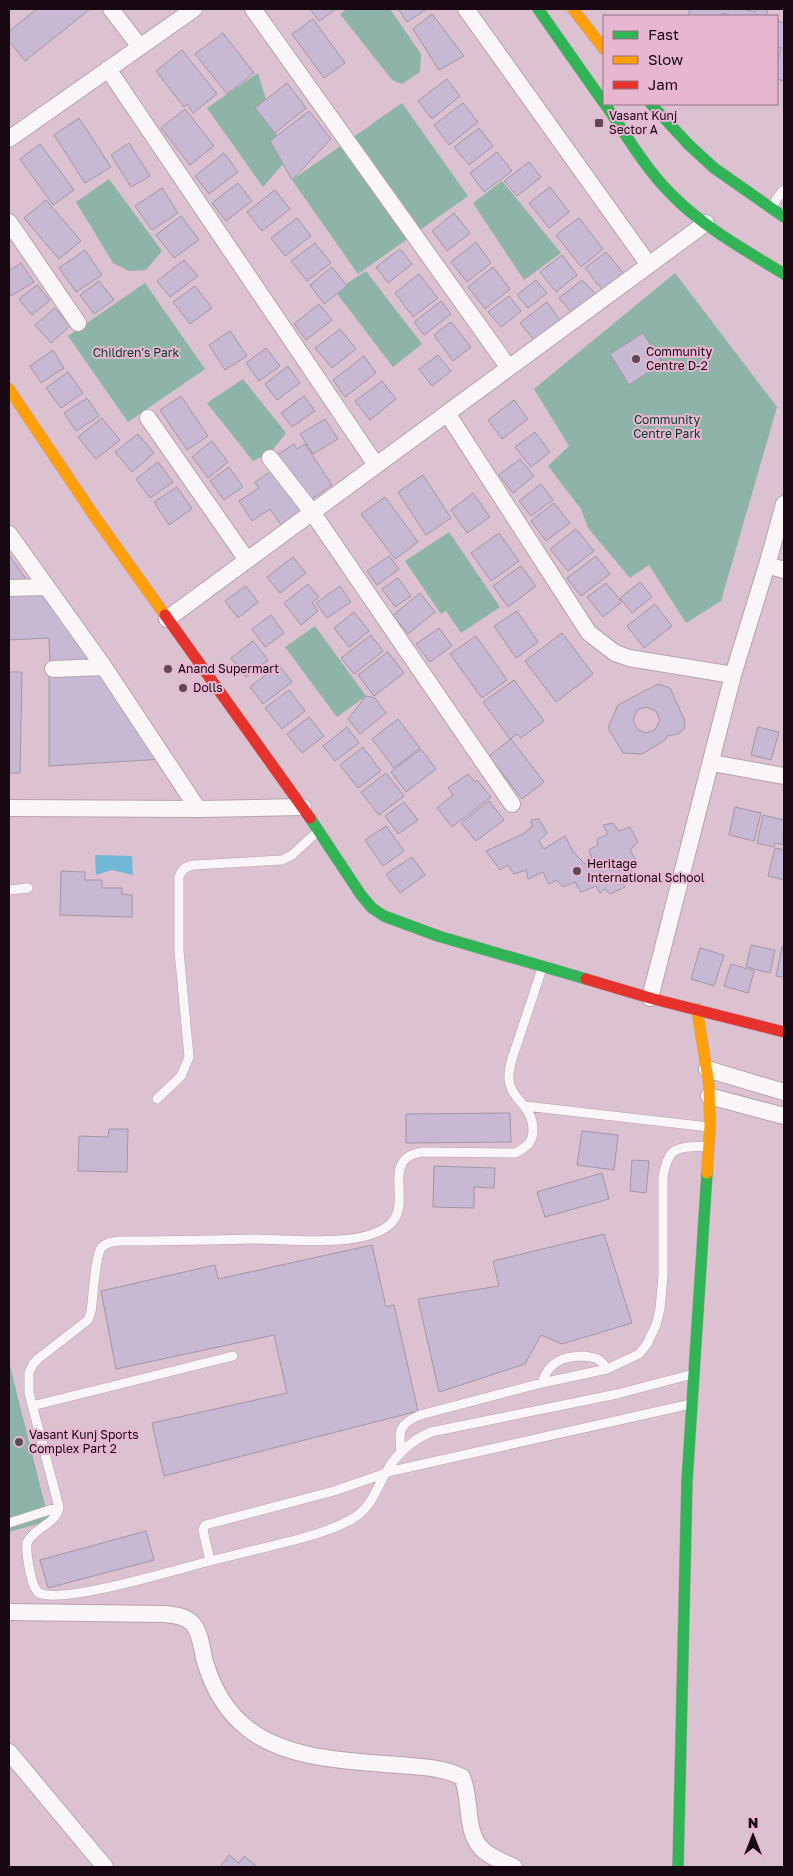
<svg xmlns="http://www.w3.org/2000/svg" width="793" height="1876" viewBox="0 0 793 1876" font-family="'Golos Text',sans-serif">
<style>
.green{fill:#8db4a6}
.water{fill:#71b8d7}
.building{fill:#c7b9d3;stroke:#a296a5;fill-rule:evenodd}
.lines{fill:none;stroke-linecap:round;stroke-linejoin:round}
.lane-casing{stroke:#b7a2ad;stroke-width:10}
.street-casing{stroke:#b7a2ad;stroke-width:18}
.fast-casing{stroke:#b7a2ad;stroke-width:12}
.slow-casing{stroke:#b7a2ad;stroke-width:12}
.jam-casing{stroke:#b7a2ad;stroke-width:12}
.lane{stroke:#faf6f8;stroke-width:9}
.street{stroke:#faf6f8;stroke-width:16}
.fast{stroke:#30b455;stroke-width:11}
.slow{stroke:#ff9f0a;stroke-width:11}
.jam{stroke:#e5322d;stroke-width:11}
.poi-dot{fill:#5c4954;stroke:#e7b6d1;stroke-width:2}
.labels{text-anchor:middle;stroke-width:4;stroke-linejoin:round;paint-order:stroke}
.poi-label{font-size:12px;fill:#170811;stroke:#e7b6d1;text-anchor:start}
.park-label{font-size:12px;fill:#003d29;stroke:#e7b6d1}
</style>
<rect width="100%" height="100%" fill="#dcc1d0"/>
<path class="green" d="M347 9H390L421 54 420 72 402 84 392 80 340 14Z
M258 73 285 162 263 187 207 108Z
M402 103 468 196 358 274 292 180Z
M109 179 162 251 146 270 129 271 113 263 76 202Z
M502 181 561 253 524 280 473 203Z
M366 271 422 344 393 367 335 291Z
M675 273 777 407 721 601 686 623 649 565 630 578 588 528 581 509 548 466 569 446 534 389Z
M145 283 205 369 128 422 68 336Z
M243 379 286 433 271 452 253 461 207 403Z
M449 532 500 607 461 633 446 611 441 614 405 561Z
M315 626 366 696 337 717 285 647Z
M9 1362 49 1521 9 1532Z"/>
<path class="water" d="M95 855 132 856 133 875 112 870 96 875Z"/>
<path class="building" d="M37 9H90L25 61 9 41V31Z
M310 9H336L319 21Z
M398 9H427L407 22Z
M690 9H744L755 12 756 9H768L766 16H733L723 13 722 16H688Z
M432 14 464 56 439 70 413 29Z
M313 19 345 63 324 78 292 34Z
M778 21 784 23V81L777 79V62L781 48 777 47V27Z
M223 33 254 73 227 94 195 54Z
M182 50 217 94 193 113 187 104 184 107 156 71Z
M447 79 460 96 432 119 418 101Z
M287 83 306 108 275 133 255 108Z
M463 103 478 122 449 145 434 125Z
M185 109 214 146 190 165 161 128Z
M309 111 331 139 292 180 270 141Z
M79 118 111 167 85 183 54 135Z
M479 128 493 146 469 165 454 147Z
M129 143 150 176 131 187 111 155Z
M40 144 74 190 53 205 20 159Z
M497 152 512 171 484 192 470 173Z
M224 153 238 172 209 194 195 176Z
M529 162 541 177 517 196 504 181Z
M238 183 252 201 226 221 212 203Z
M550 187 569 212 549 228 529 203Z
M162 188 178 213 152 230 135 206Z
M275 190 290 209 262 231 247 212Z
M46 200 81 241 59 259 24 218Z
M454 213 470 233 447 251 432 231Z
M181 216 199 240 174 258 156 235Z
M297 218 311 236 285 256 271 238Z
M579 218 603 249 581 267 556 235Z
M476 242 491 263 467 282 451 262Z
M315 243 331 263 307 281 291 261Z
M400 249 412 264 388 283 376 267Z
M85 250 102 275 76 292 59 268Z
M606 252 625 275 604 292 585 268Z
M562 255 577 275 556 292 540 272Z
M184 260 198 276 170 297 157 281Z
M21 263 34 282 11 296 9 292V271Z
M332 267 347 286 324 304 310 285Z
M493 267 510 289 485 309 468 287Z
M419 274 438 298 413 317 395 293Z
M536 280 547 293 528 308 517 295Z
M582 280 596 294 572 313 559 298Z
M99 281 114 300 94 314 80 295Z
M37 285 50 300 32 315 19 299Z
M195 286 212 308 190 324 173 302Z
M509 296 521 311 501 327 488 312Z
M441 301 451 314 424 335 414 322Z
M547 302 560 320 534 340 520 323Z
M319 304 332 320 306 340 294 324Z
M55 308 70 326 51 343 35 325Z
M451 322 471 347 453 361 434 335Z
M340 329 356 349 332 368 315 348Z
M230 331 247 356 225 370 209 345Z
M643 333 662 363 629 385 610 354Z
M266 348 280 366 259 381 246 363Z
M53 350 64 368 41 383 30 366Z
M438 355 451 371 432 386 419 369Z
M364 356 376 373 345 397 333 380Z
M288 366 300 383 277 400 265 384Z
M68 372 83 393 61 408 46 388Z
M382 381 396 399 370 420 355 401Z
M181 396 208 436 187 450 160 410Z
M304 396 315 411 292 427 281 413Z
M87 398 99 416 76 431 64 413Z
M514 400 528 419 502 439 488 420Z
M102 418 120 440 96 459 78 437Z
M325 419 338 439 313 454 300 434Z
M535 432 550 452 531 467 515 447Z
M138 434 154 453 132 472 115 452Z
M212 441 228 462 208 478 192 457Z
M294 444 297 449 305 444 332 485 309 501 274 457Z
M520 459 534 476 513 493 499 475Z
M158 462 173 482 150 498 136 479Z
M229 467 243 487 224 500 210 481Z
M273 470 304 516 284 529 270 509 252 521 239 501 259 488 255 482Z
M423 475 451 518 426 535 398 492Z
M541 484 553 500 531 516 519 501Z
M177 487 192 509 169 525 154 502Z
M473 493 490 517 467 533 451 510Z
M385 497 418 542 395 559 361 514Z
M554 503 570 523 546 541 531 521Z
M576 529 594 551 568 571 550 549Z
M499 533 519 561 491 581 471 553Z
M9 555 29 583H9Z
M389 556 399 569 377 585 367 571Z
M596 556 610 574 581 596 567 578Z
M293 557 306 573 280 593 267 577Z
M521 566 536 586 508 607 493 586Z
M398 578 411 596 395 607 382 589Z
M640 582 652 597 632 613 620 598Z
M606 583 622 602 603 617 587 597Z
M308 584 319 597 312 603 318 611 301 625 284 603Z
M246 586 258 602 238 618 225 601Z
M340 586 351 602 327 618 316 603Z
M420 593 435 612 408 634 393 615Z
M45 594 93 662 50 664 49 638 9 640V595Z
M655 604 672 626 644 648 627 626Z
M517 611 538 642 516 658 494 626Z
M354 612 369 631 349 647 334 628Z
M271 615 284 633 265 647 252 629Z
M439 628 452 646 430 662 416 644Z
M562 633 593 674 556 702 525 661Z
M371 635 383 651 354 674 341 658Z
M476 636 507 680 482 698 450 654Z
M253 641 268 660 246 677 231 658Z
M388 652 404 673 374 696 358 675Z
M279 665 292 682 263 704 250 687Z
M9 672H22L20 773H9Z
M103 674 163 759 49 766V675Z
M514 680 544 721 521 738 517 734 510 739 483 702Z
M658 684 670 688 685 721 684 729 678 734 667 736 665 740 642 754 623 753 608 728 618 705ZM646 707 656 711 660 720 655 730 646 733 637 729 633 720 637 710Z
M289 690 305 711 282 729 265 708Z
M366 696 375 698 386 713 360 734 348 719Z
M309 717 324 736 302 753 287 734Z
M398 719 420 748 394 768 372 739Z
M347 727 359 743 335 761 323 746Z
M758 727 779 732 771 760 751 755Z
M511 739 544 782 522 799 489 756Z
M363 747 381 771 358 788 340 765Z
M421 749 436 769 406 792 391 772Z
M386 773 404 796 379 815 361 792Z
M468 774 475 782 477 780 491 797 452 827 437 808 453 795 448 788Z
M489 801 504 820 476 841 461 823Z
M404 802 418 820 398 834 385 816Z
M735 807 761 813 754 841 729 835Z
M763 815 784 820 783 845 775 843 774 847 757 843Z
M539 819 547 833 539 841 544 849 565 836 574 853 585 864 593 861 589 850 598 845 597 839 608 834 603 825 613 823 619 831 630 827 638 842 630 850 636 861 628 865 632 872 621 880 625 887 610 894 605 889 600 893 596 886 581 892 575 882 563 887 557 880 549 884 543 872 528 879 526 870 514 874 508 865 500 870 486 851 523 834 532 827 531 820Z
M386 826 404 851 383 866 365 840Z
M775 848 784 850V880L768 876Z
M412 857 425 875 400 893 386 874Z
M61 871 85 872V880H102V888H122V894L132 895V917L60 915Z
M751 945 775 950 770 973 746 967Z
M782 947 784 948V977L776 976Z
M700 948 724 955 714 986 691 979Z
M731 964 754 971 748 993 724 986Z
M510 1113 511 1142 406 1143V1114Z
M109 1129H128L127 1172 78 1171 79 1136 108 1137Z
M582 1131 618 1135 614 1170 577 1165Z
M632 1160 649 1161 646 1193 630 1191Z
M434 1166 495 1168 494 1188 474 1187V1208L433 1207Z
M602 1173 609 1199 545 1217 537 1192Z
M604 1234 632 1323 562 1344 541 1335 525 1364 439 1392 418 1299 499 1286 493 1261Z
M372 1245 386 1307 394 1305 418 1411 164 1476 152 1423 287 1393 274 1335 116 1369 101 1291 215 1265 218 1279Z
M146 1531 154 1560 48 1588 40 1560Z
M229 1855 239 1863 244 1856 255 1865 253 1867H220Z"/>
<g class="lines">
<defs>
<path id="lane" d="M773 206 777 198 784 190
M9 890 28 888
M542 968C535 991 527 1013 520 1035 516 1048 508 1065 509 1079 511 1101 533 1105 533 1130 533 1143 526 1147 516 1153L422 1152C418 1153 412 1154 408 1157 387 1171 412 1208 388 1226 360 1248 288 1239 253 1239 209 1240 164 1241 120 1241 113 1242 106 1242 101 1248 95 1257 93 1299 91 1312L88 1320 39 1358 33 1364 29 1373V1393L59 1507C57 1524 33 1528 27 1543 26 1553 31 1588 39 1593 62 1605 181 1568 210 1561 238 1554 266 1547 295 1540 314 1535 335 1529 352 1519 370 1509 375 1492 385 1474 396 1454 410 1441 431 1432L617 1394 693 1374
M157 1099 181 1076 189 1057 179 951V877C182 869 186 866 194 865L282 860 292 855 317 832
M525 1106 709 1127
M542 1383C548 1362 563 1356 584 1356 589 1357 595 1357 599 1360 602 1362 605 1366 607 1369
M32 1406 233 1356
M401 1451C398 1429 400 1424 420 1415L542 1383 607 1369 639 1354 647 1344 656 1325 660 1309 663 1276V1178C668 1144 678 1148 708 1146
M9 1523 59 1507
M210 1561 203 1530 205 1525 334 1491 392 1471 691 1404"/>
<path id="street" d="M111 9 140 47
M253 9 509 368
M466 9 649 265
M108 69 376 465
M9 139 194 9
M9 222 78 323
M447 413 589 633 615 653 629 658 733 675
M148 418 247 560
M270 458 312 512 512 804
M9 534 104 667 198 809
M767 565 784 570
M9 588 47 587
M167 619 706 223
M53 669 104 667
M712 763 784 776
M9 808 198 809 303 807
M650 998 733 675 767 565 784 504
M707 1069 784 1092
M709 1096 784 1116
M9 1612 164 1614C174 1615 185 1616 192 1623 201 1632 202 1651 205 1662 213 1688 225 1711 247 1728 286 1760 351 1761 399 1765 421 1767 442 1767 462 1777 472 1799 464 1833 483 1850 492 1858 504 1862 514 1867
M9 1752 105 1867"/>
<path id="fast" d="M538 9 604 103
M605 104C626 135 645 168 671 194 703 227 745 250 784 274
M651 104 689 145 714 168 784 217
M310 818 361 895 372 908 384 916 438 936 586 979
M678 1867 687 1481 707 1173"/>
<path id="slow" d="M573 9 604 49
M9 389 95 517 165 615
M697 1009 709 1085 710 1127 707 1173"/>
<path id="jam" d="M165 615 310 818
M586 979 650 998 784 1032"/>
</defs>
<use href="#lane" class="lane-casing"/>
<use href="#street" class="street-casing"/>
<use href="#fast" class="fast-casing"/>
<use href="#slow" class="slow-casing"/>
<use href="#jam" class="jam-casing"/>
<use href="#lane" class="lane"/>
<use href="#street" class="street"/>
<use href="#fast" class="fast"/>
<use href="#slow" class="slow"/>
<use href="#jam" class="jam"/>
</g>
<g class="poi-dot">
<rect x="594" y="118" width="10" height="10" rx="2.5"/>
<circle cx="636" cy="359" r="5"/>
<circle cx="168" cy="669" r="5"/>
<circle cx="183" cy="688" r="5"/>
<circle cx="577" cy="871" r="5"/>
<circle cx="19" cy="1442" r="5"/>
</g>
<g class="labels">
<g class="poi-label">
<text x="609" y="120">Vasant Kunj<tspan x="609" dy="14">Sector A</tspan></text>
<text x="646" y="356">Community<tspan x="646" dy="14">Centre D-2</tspan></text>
<text x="178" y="673">Anand Supermart</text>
<text x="193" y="692">Dolls</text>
<text x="587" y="868">Heritage<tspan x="587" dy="14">International School</tspan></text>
<text x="29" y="1439">Vasant Kunj Sports<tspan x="29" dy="14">Complex Part 2</tspan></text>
</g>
<g class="park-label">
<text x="136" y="357">Children's Park</text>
<text x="667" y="424">Community<tspan x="667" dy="14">Centre Park</tspan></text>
</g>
</g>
<rect width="793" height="1876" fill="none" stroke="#170811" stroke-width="20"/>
<rect x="603" y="15" width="175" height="90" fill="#e7b6d1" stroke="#947084"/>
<rect x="613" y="31" width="25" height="8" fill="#30b455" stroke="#947084"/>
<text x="648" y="40" font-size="15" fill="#170811">Fast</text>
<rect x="613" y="56" width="25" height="8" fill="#ff9f0a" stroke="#947084"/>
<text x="648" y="65" font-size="15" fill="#170811">Slow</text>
<rect x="613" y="81" width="25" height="8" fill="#e5322d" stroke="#947084"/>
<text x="648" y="90" font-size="15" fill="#170811">Jam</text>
<g transform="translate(753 1836)" stroke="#e7b6d1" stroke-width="4" paint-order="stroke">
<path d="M0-4L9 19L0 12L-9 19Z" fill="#170811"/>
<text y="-8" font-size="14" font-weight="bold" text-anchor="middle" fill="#170811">N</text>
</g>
</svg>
